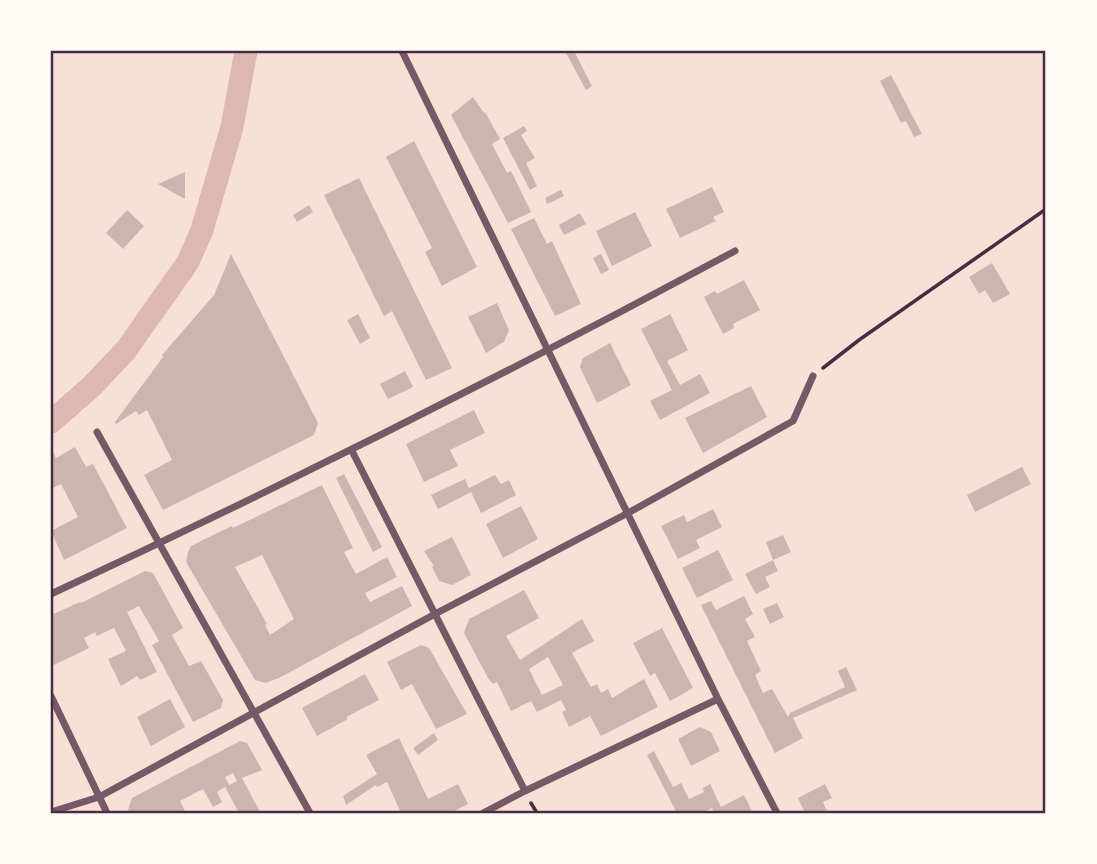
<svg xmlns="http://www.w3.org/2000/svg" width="1097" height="864" viewBox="0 0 1097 864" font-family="Raleway,sans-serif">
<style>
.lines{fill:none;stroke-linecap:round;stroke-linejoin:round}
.canal{stroke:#dcb8b0;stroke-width:23}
.building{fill:#ccb4b1;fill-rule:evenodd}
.path{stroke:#4a2c40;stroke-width:3.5}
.minor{stroke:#755966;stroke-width:7}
.neatline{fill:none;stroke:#4a2c40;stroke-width:2.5}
</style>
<rect width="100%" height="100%" fill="#f7e1d7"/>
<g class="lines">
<path class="canal" d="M51 422 92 386 126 350 188 262 202 230 232 127 246 51"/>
</g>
<path class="building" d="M565 51H574L592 86 586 90Z
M891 75 922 134 914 137 906 121 901 123 880 81Z
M473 97 484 113 485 112 500 139 492 144 507 173 511 171 531 212 508 223 451 115Z
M524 126 527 131 521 135 535 158 526 163 537 186 530 190 503 138Z
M414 141 477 267 442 286 425 252 432 248 386 157Z
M185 172V199L158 184Z
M359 178 452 368 426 380 392 311 384 316 324 195Z
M712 187 724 212 713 217 716 221 680 238 666 209Z
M561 190 564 196 547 204 545 198Z
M309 205 313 212 297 222 293 215Z
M127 210 144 226 123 249 106 233Z
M635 212 652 246 612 266 596 231Z
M580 213 586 224 564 235 559 225Z
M534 218 547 244 552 241 581 304 555 316 511 229Z
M231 254 318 423 314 435 163 510 144 475 172 460 147 410 139 415 136 411 116 424 115 422 163 357 162 355 214 295Z
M601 254 609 270 601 274 593 258Z
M992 263 1010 294 993 303 985 290 979 294 969 277Z
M744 280 760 310 733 324 734 328 723 334 704 297 715 291 717 294Z
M497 303 509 330 504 342 486 353 468 317Z
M358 314 370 338 360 344 347 320Z
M670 314 688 350 667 361 680 385 700 374 710 393 660 420 650 401 672 390 641 329Z
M610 343 631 385 597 403 580 367 583 358Z
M405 371 413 387 388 399 380 384Z
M751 386 767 417 703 453 685 418Z
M474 410 485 433 450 450 458 466 424 482 406 444Z
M75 447 86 467 93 464 127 528 64 560 51 531 78 517 61 484 51 489V453L53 452 56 458Z
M1022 467 1031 484 975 512 967 495Z
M344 474 382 547 373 552 336 478Z
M495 475 501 484 509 480 516 495 481 513 471 492 438 509 431 495 465 479 469 488Z
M322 485 353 548 344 552 356 574 387 557 397 577 365 593 370 602 402 586 412 606 281 677 266 683 255 680 186 562 188 552 191 546 215 534 232 526 233 528ZM262 555 294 619 270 635 265 625 267 624 235 567Z
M521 506 538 539 503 558 486 524Z
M713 509 722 527 696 540 700 548 678 559 661 526 684 515 687 522Z
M783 535 791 552 773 560 766 542Z
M452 537 471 575 452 585 439 581 432 567 434 566 424 551Z
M718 550 733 580 697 598 682 568Z
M773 560 778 571 765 577 770 587 756 594 745 574Z
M145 571 153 573 183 628 172 635 189 666 201 661 223 700 221 708 193 722 152 645 159 641 139 606 127 612 157 672 140 680 137 676 121 686 108 659 126 651 114 628 97 636 95 632 84 638 89 648 79 653 54 665 51 659V615L80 602 81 603Z
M524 590 539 618 506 636 520 660 582 619 594 641 572 653 591 687 597 684 601 693 608 689 612 698 644 679 658 707 601 736 590 716 569 727 562 712 566 710 561 700 537 712 531 701 511 711 497 682 493 684 488 678 464 633 469 619ZM548 657 563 685 542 695 529 669Z
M744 596 753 614 745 619 755 637 747 641 761 671 755 675 763 693 772 689 788 717 790 713 845 687 838 671 846 667 857 690 793 718 803 738 775 753 701 605 711 601 716 610Z
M777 603 784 617 770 624 763 609Z
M662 628 693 688 670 701 655 673 650 676 633 643Z
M421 645 429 648 467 714 436 729 412 684 401 690 387 662Z
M365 674 379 700 346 717 348 719 317 736 302 708Z
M170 699 185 727 151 746 137 717Z
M700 727 711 732 720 751 691 766 678 739Z
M434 733 438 740 418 755 413 748Z
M399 738 428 799 458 784 468 804 451 813H401L387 782 377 787 376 785 346 805 343 796 377 774 366 755Z
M240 741 247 743 262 770 242 778 260 812 239 813 225 787 217 792 222 802 213 807 203 789 180 801 186 813H127L132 798ZM233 773 237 781 229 785 225 777Z
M654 751 673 787 681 783 689 799 704 792 703 788 710 784 721 807 744 795 753 813H714L712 808 702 813H677L647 755Z
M825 784 832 798 823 802 828 813H805L798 798Z"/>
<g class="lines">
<path class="path" d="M823 368 859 340 1046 209
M531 803 537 813"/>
<path class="minor" d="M402 51 718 699 777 813
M97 432 310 813
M352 451 525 791
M51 594C283 486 510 372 735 251
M51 696 107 813
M51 812 99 797 435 614 628 513 793 421 813 376
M483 813 525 791 718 699"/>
</g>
<rect width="1097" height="864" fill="none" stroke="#fffaf5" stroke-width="105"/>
<rect x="52" y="52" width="992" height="760" class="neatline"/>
</svg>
